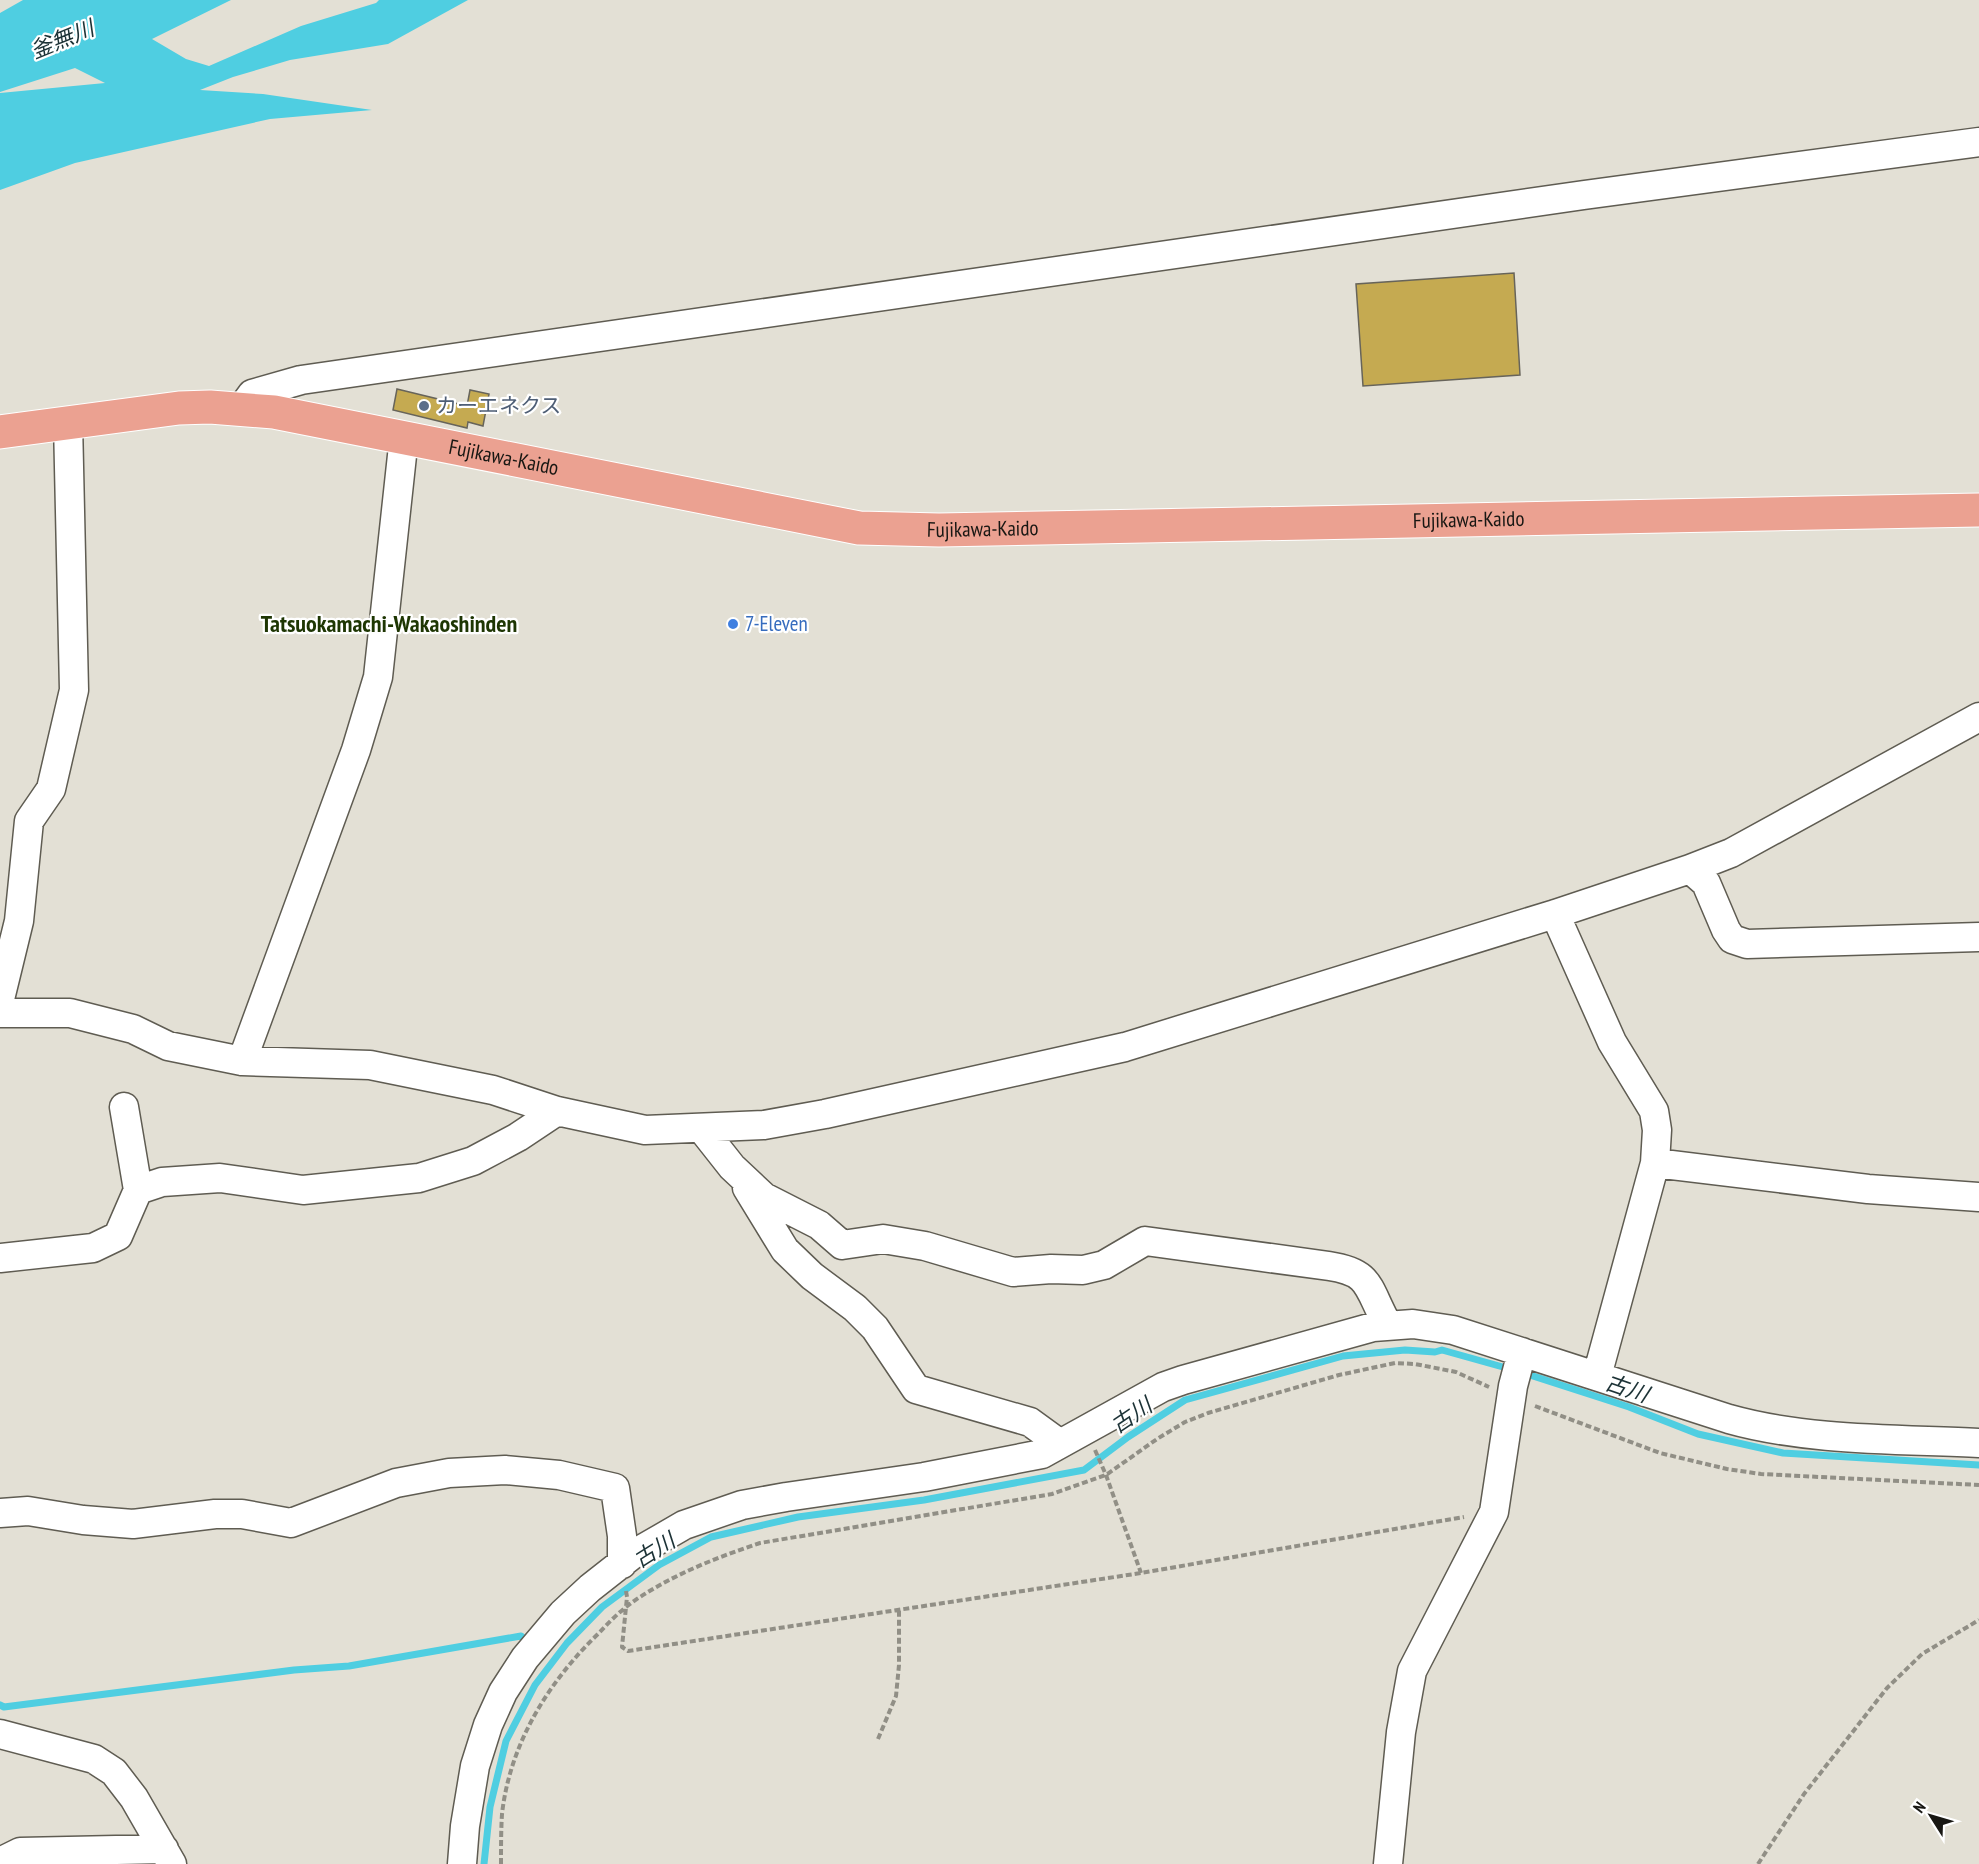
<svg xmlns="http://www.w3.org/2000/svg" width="1979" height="1864" viewBox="0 0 1979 1864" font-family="'PT Sans Narrow','Noto Sans JP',sans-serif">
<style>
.water{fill:#4fcee1}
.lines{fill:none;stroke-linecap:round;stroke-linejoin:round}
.stream{stroke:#4fcee1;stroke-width:7}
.building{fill:#c5aa51;stroke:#67645a;stroke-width:1.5}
.minor-casing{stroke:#5f5c52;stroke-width:31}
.major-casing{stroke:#fff;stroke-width:35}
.path{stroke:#918f86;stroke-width:4;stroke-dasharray:6 3;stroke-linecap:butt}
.minor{stroke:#fff;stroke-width:28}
.major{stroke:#eba191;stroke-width:33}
.service-dot{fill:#5c6f8a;stroke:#fff;stroke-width:2}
.shop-dot{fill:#3f7fe0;stroke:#fff;stroke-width:2}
.labels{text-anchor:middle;stroke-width:4.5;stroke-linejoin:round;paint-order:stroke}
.service-label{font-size:21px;fill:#4e5e75;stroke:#fff;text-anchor:start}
.street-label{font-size:21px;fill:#181713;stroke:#fff}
.shop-label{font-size:21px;fill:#366cbe;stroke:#fff;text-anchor:start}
.water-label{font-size:22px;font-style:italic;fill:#1c3236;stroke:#fff}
.quarter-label{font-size:24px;font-weight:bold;fill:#1e3603;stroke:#fff}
</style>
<rect width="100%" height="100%" fill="#e3e0d5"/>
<path class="water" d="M23 0H231L152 39 186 59 209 66 301 26 376 3 379 0H468L388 44 290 60 233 77 200 90 263 94 372 110 270 119 75 163 0 190V93L105 83 75 68 0 92V13Z"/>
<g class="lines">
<path class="stream" d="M1524 1373 1629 1407 1698 1434 1783 1453 1979 1465
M0 1705 4 1707 294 1670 349 1666 521 1636 529 1643
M484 1864 490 1807 506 1741 535 1685 567 1643 602 1607 659 1565 711 1537 798 1517 924 1500 1084 1470 1128 1437 1185 1400 1343 1356 1405 1350 1435 1352 1442 1350 1510 1369"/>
</g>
<path class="building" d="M1514 273 1520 375 1363 386 1356 284Z
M397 389 467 406 470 390 489 394 483 426 468 422 467 428 393 410Z"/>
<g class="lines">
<defs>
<path id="minor" d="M241 409 252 394 301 380 1584 195 1979 142
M1690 869 1706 883 1726 930 1732 939 1747 944 1979 937
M1555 914 1612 1042 1654 1111 1657 1130 1655 1163 1597 1376
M0 999 19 921 29 821 51 789 74 690 68 422
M0 1013H70L133 1029 168 1046 242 1061 370 1065 493 1090 557 1111 645 1130 764 1125 825 1114 1125 1047 1555 914 1690 869 1731 853 1979 717
M242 1061 356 750 378 677 404 437
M124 1107 138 1190
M702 1129 732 1167 764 1197 819 1225 842 1245 883 1239 925 1246 1013 1272 1051 1269 1083 1270 1104 1265 1145 1241 1329 1266C1369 1272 1367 1285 1384 1318
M1655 1163 1868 1189 1979 1197
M747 1188 785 1250 812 1276 855 1308 875 1328 916 1389 1030 1422 1052 1438 1058 1445
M0 1258 93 1248 118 1236 138 1190 162 1182 220 1178 303 1190 419 1178 473 1161 518 1137 557 1111
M0 1513 28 1511 83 1520 133 1524 215 1514H242L291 1523 396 1483 449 1473 505 1470 559 1475 615 1488 622 1536V1564
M0 1734 94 1759 114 1772 134 1798 172 1864
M0 1862 20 1852 164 1849
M462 1864 465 1826 475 1766 488 1725 503 1692 525 1658 563 1613 590 1588 632 1555 684 1525 742 1505 786 1497 924 1477 1042 1454 1163 1387 1183 1380 1373 1327 1413 1324 1453 1330 1729 1419C1807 1441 1897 1439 1979 1443
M1388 1864 1401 1732 1412 1671 1494 1512 1513 1386 1522 1352"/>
<g id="major">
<path id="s1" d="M0 432 179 408 210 407 274 412 859 528 939 530 1979 510"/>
</g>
</defs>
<use href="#minor" class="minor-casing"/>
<use href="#major" class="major-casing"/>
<path class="path" d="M1535 1406 1660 1453 1727 1469 1761 1474 1979 1485
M1095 1450 1106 1475 1141 1573
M626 1591 627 1597 622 1647 628 1651 1141 1573 1464 1517
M878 1739 896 1696 899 1665V1609
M501 1864C501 1847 501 1830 502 1814 510 1743 549 1681 599 1633 611 1620 624 1607 640 1597 677 1573 718 1557 760 1543L1052 1494 1106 1475 1157 1439 1185 1422 1208 1413 1339 1375 1395 1363 1415 1364 1456 1372 1489 1387
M1758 1864 1804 1794 1887 1688 1922 1654 1979 1620"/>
<use href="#minor" class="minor"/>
<use href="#major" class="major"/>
</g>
<circle class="service-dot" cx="424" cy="406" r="6"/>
<circle class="shop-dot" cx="733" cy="624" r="6"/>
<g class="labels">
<g class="service-label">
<text x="436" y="413">カーエネクス</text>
</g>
<g class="street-label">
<text dy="7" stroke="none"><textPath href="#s1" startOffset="510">Fujikawa-Kaido</textPath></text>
<text dy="7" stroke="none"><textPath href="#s1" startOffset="1482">Fujikawa-Kaido</textPath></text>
<text dy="7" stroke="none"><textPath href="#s1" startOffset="996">Fujikawa-Kaido</textPath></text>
</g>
<g class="shop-label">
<text x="745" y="631">7-Eleven</text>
</g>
<g class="water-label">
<text transform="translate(62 39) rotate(-22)" y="8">釜無川</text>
<text transform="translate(1627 1388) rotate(19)" y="8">古川</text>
<text transform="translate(1131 1415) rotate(-34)" y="8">古川</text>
<text transform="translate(654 1550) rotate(-32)" y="8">古川</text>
</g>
<g class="quarter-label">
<text x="389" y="632">Tatsuokamachi-Wakaoshinden</text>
</g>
</g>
<g transform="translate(1931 1816) rotate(307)" stroke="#ffffff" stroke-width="4.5" paint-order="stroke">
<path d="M0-4.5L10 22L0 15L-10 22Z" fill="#181713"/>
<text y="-9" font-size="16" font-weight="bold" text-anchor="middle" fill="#181713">N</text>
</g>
</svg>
